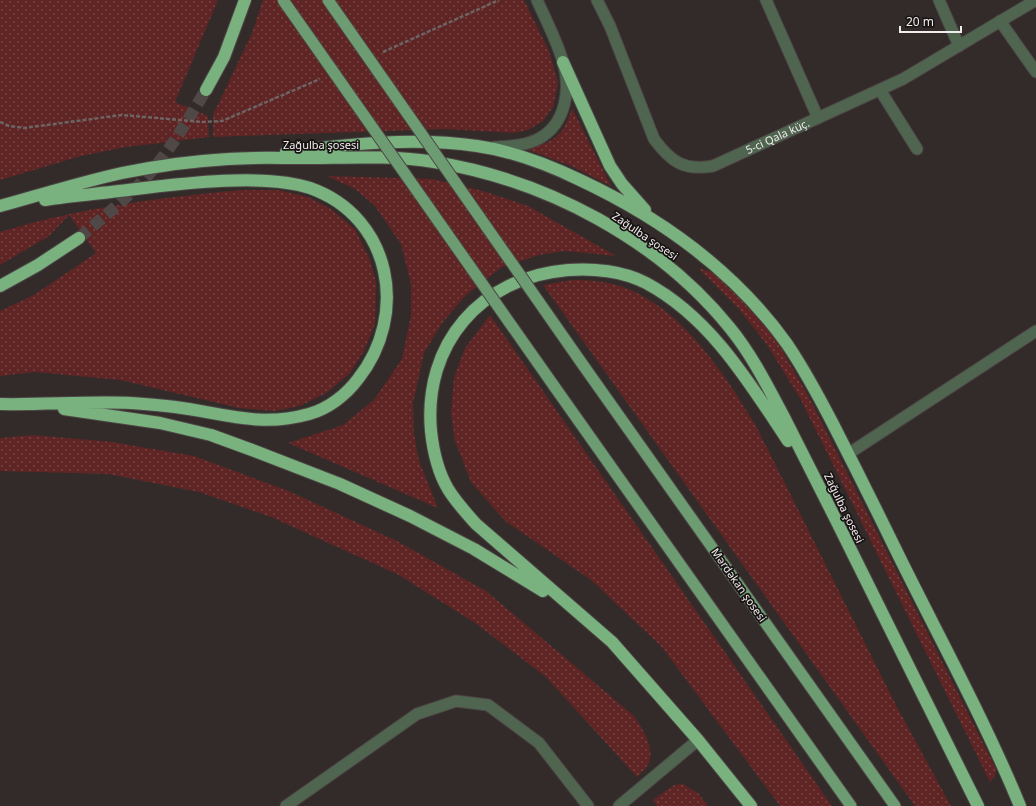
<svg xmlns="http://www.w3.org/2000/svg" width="1036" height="806" viewBox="0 0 1036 806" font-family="'Noto Sans',sans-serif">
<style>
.grass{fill:url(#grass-dots)}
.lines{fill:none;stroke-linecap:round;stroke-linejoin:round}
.motorway-tunnel{stroke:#4f4847;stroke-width:12;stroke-dasharray:12 6;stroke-linecap:butt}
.service-casing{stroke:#4d4645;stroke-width:13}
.minor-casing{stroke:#4d4645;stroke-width:13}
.tertiary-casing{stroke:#4d4645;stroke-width:13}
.primary-casing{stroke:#4d4645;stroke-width:13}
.motorway-casing{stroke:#4d4645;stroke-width:14}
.path{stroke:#6c6564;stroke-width:2.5;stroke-dasharray:4 2;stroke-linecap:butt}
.service{stroke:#4f6550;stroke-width:11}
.minor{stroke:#4f6550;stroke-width:11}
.tertiary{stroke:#4f6550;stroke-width:11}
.primary{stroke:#6d9c72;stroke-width:11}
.motorway{stroke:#79b27f;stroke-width:12}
.primary-bridge-casing{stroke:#4d4645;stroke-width:13;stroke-linecap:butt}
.primary-bridge{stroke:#6d9c72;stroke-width:11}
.labels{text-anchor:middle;stroke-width:3.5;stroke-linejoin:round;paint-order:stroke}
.street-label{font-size:11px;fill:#f1eceb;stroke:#181414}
</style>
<defs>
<pattern id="grass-dots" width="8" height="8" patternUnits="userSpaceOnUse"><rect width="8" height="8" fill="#5e2524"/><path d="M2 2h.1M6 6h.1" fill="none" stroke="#764544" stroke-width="1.8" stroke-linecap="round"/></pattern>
</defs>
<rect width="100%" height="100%" fill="#322b2a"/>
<path class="grass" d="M0 0H218L175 102 208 116 209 137 126 147 81 156 0 180Z
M263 0H524L549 51 558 83 553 107 543 121 528 130 513 133 445 129 213 137V115L252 33Z
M572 108 611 186 571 166 526 149C554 143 564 135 572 108Z
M327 176 432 179 483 191 528 206 616 256 565 251 539 255 502 267 466 295 442 323 424 353 413 403 414 434 419 461 438 508 288 443 343 425 374 400 402 359 411 315V284L401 244 375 206 355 189Z
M243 190H278L308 197 331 209 355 229 370 260 376 282 375 324 364 351 350 373 328 392 300 406 274 411 239 408 120 380 35 372 0 376V311L34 295 96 253 69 215 49 236 0 265V232C78 208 162 197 243 190Z
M698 268 712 272 743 302 775 338 809 397 996 769 995 776 990 782 801 400 768 346 739 309Z
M572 280C589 280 605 281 620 286 681 306 725 374 756 426L898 709 951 806H915L543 285Z
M490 315 832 806H780L661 646 591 580 505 521 471 482 455 441 451 413 454 378 465 348Z
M33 435 112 442 194 456 286 490 395 540 486 591 634 716C643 730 656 748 648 765 646 769 640 773 637 777L546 677 475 623 399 575 271 517 199 492 108 474 0 471V438Z
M683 784 699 794 708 806H657L653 800 674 785Z"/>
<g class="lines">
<path class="motorway-tunnel" d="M79 238C103 217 128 198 149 174 172 148 188 119 206 90"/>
<defs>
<path id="service" d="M286 806 417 714 456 701 488 705 539 743 588 806
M619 806 698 740"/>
<g id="minor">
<path id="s1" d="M597 0 610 26 654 139C671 162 684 171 713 166L903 79 1036 0"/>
<path d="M766 0 818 118"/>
<path d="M939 0 959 46"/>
<path d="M1000 21 1036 72"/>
<path d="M880 90 917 149"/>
<path d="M848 454 1036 331"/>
</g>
<path id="tertiary" d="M495 147C510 146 526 146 540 138 566 123 571 89 563 62 557 41 546 20 537 0"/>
<path id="primary" d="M583 365 895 806
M554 386 851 806"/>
<path id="motorway" d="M563 62 610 166 622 184 645 210
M206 90 224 57 245 0
M286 152C349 144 414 137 477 146 513 151 547 164 580 180 661 218 734 270 787 344 804 369 819 397 833 424 854 465 874 505 894 546 936 632 984 718 1020 806
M0 206C40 195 81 182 122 173 157 166 192 161 228 159 252 157 277 158 301 158 345 158 390 155 434 162 546 180 658 239 730 328 752 355 768 387 785 419 802 452 819 486 836 520 883 615 931 710 978 806
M0 286 38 265 79 238
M0 404C44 405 88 401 131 403 146 404 160 405 175 407 223 413 259 428 309 414 328 409 346 395 358 379 409 315 392 217 310 188 262 172 170 185 119 191 94 194 69 196 45 200
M64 409 160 423 211 435 252 450 340 484 410 516 474 549 543 591
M751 806 698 740 612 642 476 524C466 513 456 502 448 489 438 472 433 450 431 431 423 344 481 277 568 270 593 268 623 271 646 283 710 317 749 382 788 441"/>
</defs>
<use href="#service" class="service-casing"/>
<use href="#minor" class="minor-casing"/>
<use href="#tertiary" class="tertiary-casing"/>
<use href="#primary" class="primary-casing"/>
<use href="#motorway" class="motorway-casing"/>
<path class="path" d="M383 52 499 0
M0 122 9 126 24 128 122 115 203 122 222 121 320 79"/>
<use href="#service" class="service"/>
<use href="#minor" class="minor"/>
<use href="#tertiary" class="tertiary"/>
<use href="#primary" class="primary"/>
<use href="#motorway" class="motorway"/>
<defs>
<path id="primary-bridge" d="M283 0 554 386
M328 0 583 365"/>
</defs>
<use href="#primary-bridge" class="primary-bridge-casing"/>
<use href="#primary-bridge" class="primary-bridge"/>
</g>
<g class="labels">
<g class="street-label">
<text dy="4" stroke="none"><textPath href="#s1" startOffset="291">5-ci Qala küç.</textPath></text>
<text x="321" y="149">Zağulba şosesi</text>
<text transform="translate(645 236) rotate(34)" y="4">Zağulba şosesi</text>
<text transform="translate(844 508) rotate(64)" y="4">Zağulba şosesi</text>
<text transform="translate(739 585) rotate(55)" y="4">Mərdəkan şosesi</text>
</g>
</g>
<path d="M900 26v6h61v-6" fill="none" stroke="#f1eceb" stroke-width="2"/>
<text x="906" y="26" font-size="12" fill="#f1eceb" stroke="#181414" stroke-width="3" paint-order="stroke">20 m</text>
</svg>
